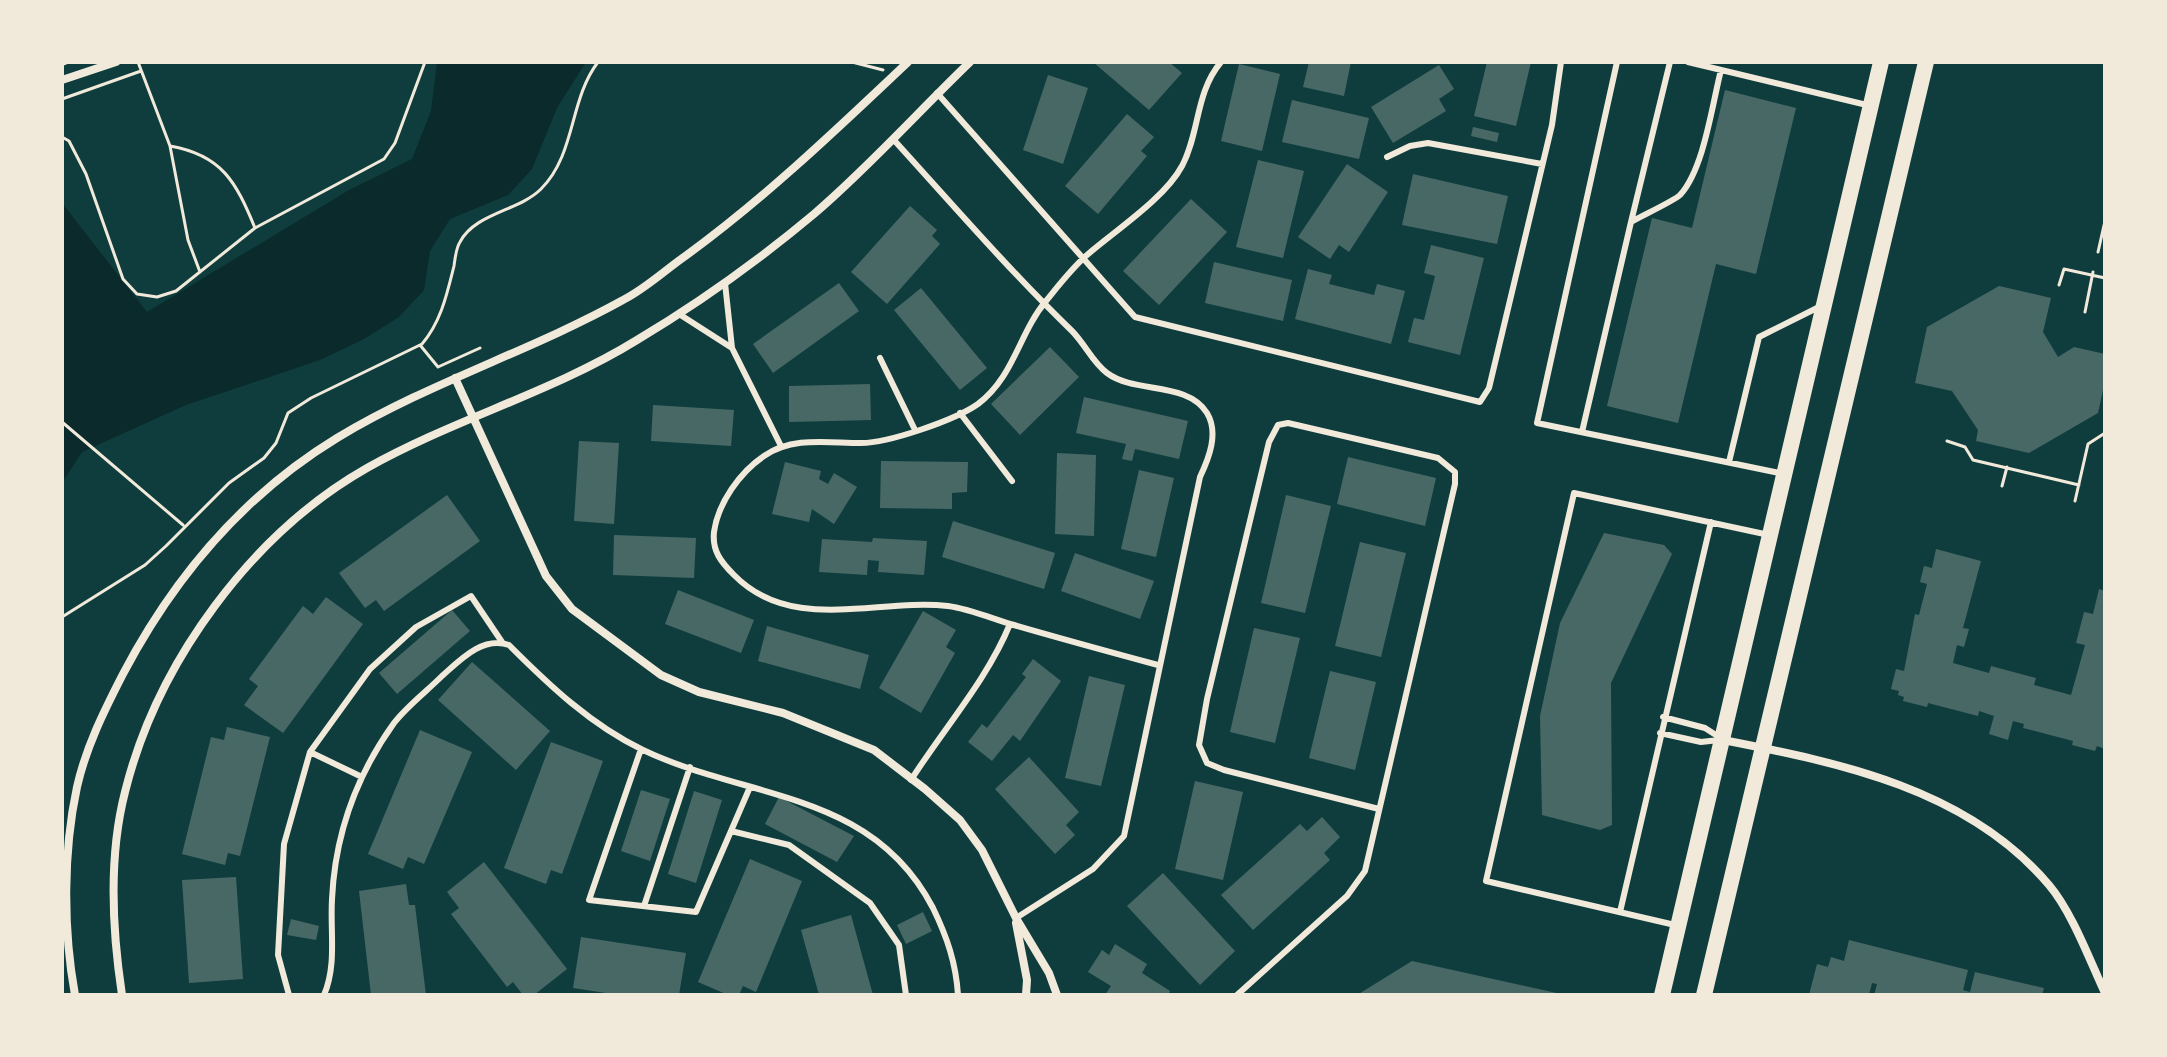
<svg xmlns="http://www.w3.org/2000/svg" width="2167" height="1057" viewBox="0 0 2167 1057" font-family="'IBM Plex Sans',sans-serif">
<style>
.water{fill:#0a2a2b}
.building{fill:#486865}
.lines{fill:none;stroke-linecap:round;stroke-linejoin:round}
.path{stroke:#f1e9da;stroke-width:3}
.service{stroke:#f1e9da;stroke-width:6}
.minor{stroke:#f1e9da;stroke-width:8}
.secondary{stroke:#f1e9da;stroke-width:16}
</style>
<rect width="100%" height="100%" fill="#0f3d3e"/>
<path class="water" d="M437 62H586L557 108 532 169 508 195 450 219 430 251 424 290 399 317 364 339 320 360 186 405 82 452 62 483V203L147 312 349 190 412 159 431 111Z"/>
<path class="building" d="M1093 62H1169L1182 73 1149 110Z
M1309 62H1351L1344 96 1303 87Z
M1487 62H1531L1516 126 1474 116Z
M1239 64 1280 74 1262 151 1221 141Z
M1439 65 1454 89 1439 99 1446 111 1393 143 1371 107Z
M1048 75 1088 88 1063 164 1023 150Z
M1725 90 1796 108 1756 274 1716 264 1678 423 1607 406 1652 218 1692 228Z
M1292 100 1369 118 1359 159 1282 142Z
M1127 114 1154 137 1141 151 1147 156 1098 214 1065 186Z
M1473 127 1499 133 1497 142 1471 136Z
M1258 160 1304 171 1283 258 1236 247Z
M1347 164 1388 192 1349 252 1339 245 1330 259 1298 237Z
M1413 174 1508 196 1497 244 1402 225Z
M1191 199 1227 232 1159 305 1123 271Z
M910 206 937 230 932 236 940 244 887 304 851 272Z
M1431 245 1484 258 1460 355 1408 342 1414 318 1424 320 1435 276 1424 273Z
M1214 262 1292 280 1283 321 1205 303Z
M1308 269 1332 275 1329 284 1374 295 1377 284 1405 291 1391 344 1295 319Z
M839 283 859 311 773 373 753 344Z
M1999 286 2051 298 2043 332 2058 357 2074 347 2105 354V381L2098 413 2029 453 1976 441 1978 430 1952 391 1915 383 1927 327Z
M921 288 987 368 960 390 894 310Z
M1050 347 1079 377 1020 435 991 404Z
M870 384 871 420 789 422V386Z
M1084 397 1188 421 1179 459 1135 449 1132 461 1122 459 1126 444 1076 433Z
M653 405 734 410 731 446 651 441Z
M579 441 619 443 614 524 574 521Z
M1057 453 1096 455 1094 536 1055 534Z
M1348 457 1436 478 1425 526 1337 504Z
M881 461 968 462 967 492 952 493V509L880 508Z
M785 462 821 471 819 479 828 484 834 473 857 487 834 524 812 509 809 522 772 514Z
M1139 470 1174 478 1156 557 1121 549Z
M447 495 480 541 384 611 376 600 365 608 339 573Z
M1286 495 1331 506 1305 613 1261 603Z
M953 521 1055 553 1044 589 942 557Z
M1604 533 1664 545 1672 554 1611 683 1612 825 1600 830 1542 815 1540 716 1560 623Z
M614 535 696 538 694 578 613 575Z
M873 538 927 541 924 575 878 572 879 561 868 560 867 575 819 572 822 539 872 542Z
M1360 542 1406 553 1381 657 1335 646Z
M1936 549 1981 561 1963 628 1969 629 1964 647 1957 645 1953 663 1989 673 1991 666 2036 678 2034 685 2071 695 2085 645 2076 643 2084 612 2093 614 2099 589 2105 591V749L2097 746 2095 751 2072 745 2073 741 2023 728 2024 724 2013 721 2008 740 1989 734 1994 716 1979 711 1978 716 1928 703 1927 707 1903 701 1904 697 1898 695 1899 691 1891 689 1896 669 1904 671 1915 614 1919 615 1927 584 1920 582 1924 566 1932 568Z
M1075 553 1154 581 1140 619 1061 591Z
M678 590 754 620 741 653 665 624Z
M326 597 363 624 283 733 244 705 258 686 249 679 303 606 313 614Z
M452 610 470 631 397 694 379 673Z
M923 611 956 630 946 647 955 653 921 713 879 688Z
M767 626 869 655 860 689 758 661Z
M1254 628 1300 638 1275 743 1230 732Z
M1033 659 1061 681 1020 741 1013 735 992 761 968 742 982 724 987 728 1026 677 1022 674Z
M472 662 550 731 516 770 438 700Z
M1330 671 1376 682 1355 770 1309 758Z
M1089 676 1125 685 1101 786 1065 778Z
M227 727 270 737 240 856 228 853 225 865 182 854 211 737 224 740Z
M420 730 472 752 424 864 408 857 403 869 368 854Z
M551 742 603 761 562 874 551 870 546 884 504 868Z
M1029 757 1079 812 1066 825 1075 835 1055 854 995 789Z
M1195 781 1243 792 1223 880 1175 869Z
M641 790 670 799 650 861 621 851Z
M694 791 722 800 696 883 668 874Z
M779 797 854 836 837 862 765 824Z
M1322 817 1340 837 1324 853 1330 860 1253 930 1221 895 1300 824 1307 831Z
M750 859 802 881 756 992 743 986 739 995H728L698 982Z
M484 862 567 969 534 995H523L513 982 507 987 451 914 459 908 447 892Z
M1163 873 1235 951 1200 985 1127 906Z
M236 877 243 979 189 983 182 880Z
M406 884 409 905H415L426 995H371L359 891Z
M923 912 932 931 906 944 897 925Z
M851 915 873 995H819L801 930Z
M291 919 319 926 316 940 287 935Z
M581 937 686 953 679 995H619L573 988Z
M1849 940 1968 970 1963 990 1970 992 1975 972 2044 988 2042 995H1874L1877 984 1872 983 1869 995H1809L1817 964 1828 967 1831 957 1844 961Z
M1115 944 1147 964 1142 973 1170 991 1168 995H1105L1111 986 1088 972 1102 950 1109 955Z
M1412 961 1561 994V995H1357Z"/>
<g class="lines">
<path class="path" d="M138 62 170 146 188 240 200 272
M852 62 883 70
M62 99 141 71
M62 137 69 141 86 174 123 279 137 294 157 297 176 291 255 228 384 159 395 143 425 62
M170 146C222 155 236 182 255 228
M2105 174V169
M2098 252 2105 221
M2059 285 2064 269 2105 278
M2085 312 2093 272
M420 345 438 367 480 348
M62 422 183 525
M1947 441 1965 447 1973 460 2079 485
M2002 486 2007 467
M2075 501 2088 444 2105 433
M62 617 145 565 166 546 229 483 264 458 276 443 288 413 311 398 422 344C441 322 447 294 454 266 455 259 456 248 460 242 475 213 519 211 541 189 576 154 569 100 598 62"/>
<path class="service" d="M1617 62 1537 423 1784 474
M1688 62 1871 106
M62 63 65 62
M937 93 1135 317 1480 402 1489 388 1552 125 1561 62
M893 139C952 204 1009 270 1072 331 1085 344 1093 363 1107 373 1135 394 1187 381 1207 413 1219 433 1209 458 1200 477L1124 836 1093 869 1016 918
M1387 157 1410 146 1428 143 1542 164
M1631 222 1670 62
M725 283 732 348 781 446
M679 314 732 348
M880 358 915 430
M960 413 1012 481
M1582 432 1631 222C1641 216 1674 201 1680 195 1704 169 1712 105 1721 70
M1729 462 1759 337 1821 306
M1158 665C1110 652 1062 639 1014 625 993 619 970 609 948 606 876 598 792 634 734 575 721 562 712 551 714 532 718 503 740 472 764 456 793 436 828 443 861 443 889 443 955 420 978 404 1014 377 1019 333 1046 301 1059 285 1072 268 1087 255 1116 230 1165 198 1182 166 1200 132 1195 93 1221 62
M1663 717 1705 728 1719 737
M1660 733 1701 742 1719 740
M641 749 589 900 696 912 750 787
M310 752 362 777
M911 780C944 728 987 680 1010 624
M731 831 789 845 870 903 899 945 906 995
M644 906 690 767
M1620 912 1711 522
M1675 925 1486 881 1574 493 1769 535
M289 995 278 955 284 844 310 752 370 669 416 627 471 596 502 642
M324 995C337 965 330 931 332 899 335 835 356 776 394 723 407 706 427 691 442 676 461 659 483 636 509 645 549 685 591 725 643 750 748 800 872 790 933 908 947 937 956 963 958 995
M1237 995 1347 896 1365 871 1455 484V472L1438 458 1288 423 1278 425 1269 442 1207 699 1199 745 1207 763 1224 770 1379 809"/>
<path class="minor" d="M62 80 116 62
M455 378 546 576 572 609 661 675 699 692 783 713 874 750 925 789 960 820 982 850 1016 918 1049 973 1057 995
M1723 740C1841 763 1968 789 2049 885 2072 912 2090 961 2105 993
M1016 923 1027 980 1026 995
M75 995C63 929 63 852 77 787 86 747 104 711 123 674 174 577 242 496 337 438 428 383 531 351 623 300 645 289 664 271 684 257 765 198 835 131 908 62
M122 995C112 929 108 858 125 792 157 663 251 534 367 468 454 419 553 392 637 340 699 303 759 260 814 214 869 167 918 112 970 62"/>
<path class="secondary" d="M1662 995 1881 62
M1704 995 1926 62"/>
</g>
<rect width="2167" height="1057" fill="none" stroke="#f1e9da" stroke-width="128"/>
</svg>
